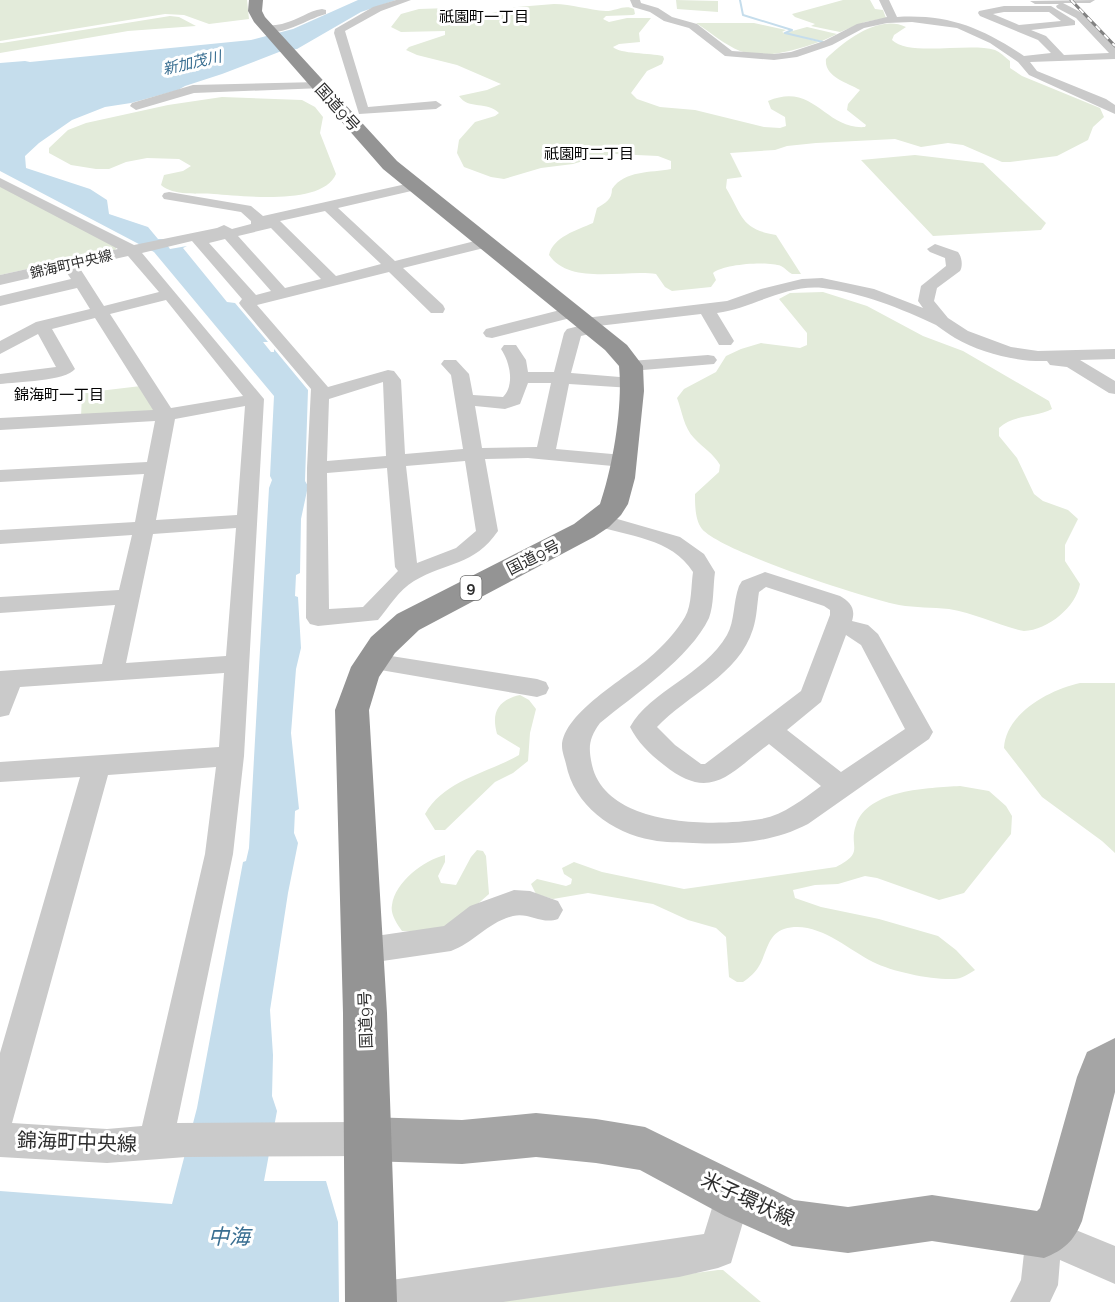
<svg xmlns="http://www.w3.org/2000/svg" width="1115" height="1302" viewBox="0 0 1115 1302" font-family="Raleway,'Noto Sans JP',sans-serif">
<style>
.green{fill:#e3ebda}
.water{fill:#c5ddec}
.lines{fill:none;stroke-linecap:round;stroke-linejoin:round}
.stream{stroke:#c5ddec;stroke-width:2}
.minor{fill:#cacaca;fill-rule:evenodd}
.major{fill:#a5a5a5;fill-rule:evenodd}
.highway{fill:#949494;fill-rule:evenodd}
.rail-casing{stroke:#828282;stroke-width:3}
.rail{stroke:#fff;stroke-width:2;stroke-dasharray:6;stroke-linecap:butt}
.labels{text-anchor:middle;stroke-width:6;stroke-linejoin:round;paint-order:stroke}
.far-street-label{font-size:14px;fill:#2d2d2d;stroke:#fff}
.far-neighbourhood-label{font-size:15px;fill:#000;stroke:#fff}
.far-water-label{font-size:15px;font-style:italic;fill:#396e91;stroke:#fff}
.shield{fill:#fff;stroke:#6c6c6c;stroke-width:1.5}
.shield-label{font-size:15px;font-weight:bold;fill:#2d2d2d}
.street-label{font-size:16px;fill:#2d2d2d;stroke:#fff}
.near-street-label{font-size:20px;fill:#2d2d2d;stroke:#fff}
.near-water-label{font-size:21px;font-style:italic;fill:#396e91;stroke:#fff}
</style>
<rect width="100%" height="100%" fill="#fff"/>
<path class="green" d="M0 0H247L249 19 209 24 184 15 165 14 0 41Z
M676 0 718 1V12L677 9Z
M843 0H870L875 9 883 10 886 18 865 22 840 32 811 26 815 24 795 17 792 14Z
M554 4C572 4 588 10 606 11 616 11 625 4 634 9L635 14 633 15 606 16 603 19 609 22 627 18H651L639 33 640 42 619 44 613 47C620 54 650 53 663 56L664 59 662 64 647 71 631 93 637 99 660 107 695 110 764 127 780 128 786 126 785 117 771 109 768 101C814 81 825 130 865 127L866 125 847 110 848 104 860 90C847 82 824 77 826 59 844 41 879 14 906 27L894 35 892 40C909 57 969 42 995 50 1000 52 1005 57 1010 61V68L1022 76 1100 108 1104 117 1093 127 1088 140 1057 156 1010 162H1002L963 145 948 143 921 147 895 139 816 143 787 146 775 150 730 153 742 177 727 179 726 188C743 217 741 229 776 235L801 274H792C788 272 785 268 781 266 767 261 724 264 713 273L716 280 711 287 672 291 665 287 656 274C626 269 570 286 549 255 553 237 577 230 593 223L597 208C605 203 612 200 612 189 625 170 650 173 671 169V161L658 156 615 154 593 158 573 164 541 168 504 179 491 177 464 167 457 153 459 140 475 122 495 116 499 113C488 101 468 110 459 96L487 90 501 84 457 65 417 55 406 50 409 47 445 35V31L401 32 391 27 401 14 419 9 449 8 483 15 517 7Z
M170 16 179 17 196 26 128 31 0 53V43H2Z
M696 23H754L786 30 782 32 785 33 807 27 837 34 822 41 793 35 819 42C795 50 766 60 740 51 725 45 710 32 696 23Z
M222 97 302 100 315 107 323 117 320 133 336 174C323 206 242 196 214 194 199 193 173 196 161 185L164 175 183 171 191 166 179 159 147 158 126 162 109 169H96L71 165 49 153V148L68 130 86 123 168 105Z
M915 155 983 163 1046 223 1041 230 933 236 861 160Z
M0 185 117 247 115 250 0 275Z
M823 292 867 306 923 336 963 351 1049 401 1052 409C1035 418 1014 414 999 428V436L1017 458 1034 494 1043 501 1068 510 1078 519 1065 545V561L1080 584C1076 607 1048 630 1024 631 999 626 975 613 949 609 932 607 916 608 899 605 865 598 722 552 702 529 695 520 695 505 695 494L719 472 720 465C713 453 703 448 694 438 684 428 682 411 677 398L684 389 716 372 726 356 741 349 761 343 800 348 807 345V333L779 299 790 293Z
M141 386 156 409 151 413 81 417 82 393Z
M1080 683H1115V853L1102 841 1042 797 1004 748C1006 713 1049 690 1080 683Z
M520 695 529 700 536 709 530 733 528 761 513 773 495 782 445 830H435L425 814C444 780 488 773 519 755L520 748 497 734C491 712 498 700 520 695Z
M960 786 989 791 1006 806 1012 816 1011 834 964 893 939 900 877 878 865 876 838 884 815 885 793 890 795 898 821 907 879 919 938 936 956 950 975 970C969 974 961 979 954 979 932 980 893 972 873 962 847 949 816 919 784 929 767 935 767 953 759 966 755 973 750 977 743 982H737L729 977 726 937 716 928 688 920 653 904 588 893 553 899 536 894 531 884 537 879 566 886 571 884 572 879 564 874 562 868 574 862 602 872 684 889 836 867C866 852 848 847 856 825 868 789 929 788 960 786Z
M477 850 483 851 486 856 489 894 455 924 425 932 402 931C397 924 390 914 392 905 395 882 424 860 445 855V862L438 876 441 883 456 885 471 857Z
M718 1270H723L761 1302H480Z"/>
<path class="water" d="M358 0H396L361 12 297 49 279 52 222 74 185 86 178 90 131 103 105 107 72 120 39 143 25 156 26 168 90 189 107 200 109 214 148 227 158 239H163L170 249 187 246 183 248 227 302 235 303 268 342H263L271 352H274V349L308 390 305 481 308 486 301 519 300 573 296 575 295 596 298 597 301 648 296 669 291 733 299 809 295 811 294 833 298 843 288 893 270 1010 273 1055 272 1096 277 1111 264 1181H326L338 1222 339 1302H0V1191L172 1204 197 1108 243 862 246 861 249 848 269 488 272 480 270 476 274 396 154 252 0 171V63L25 61 30 62 251 40 293 29Z"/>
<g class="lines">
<path class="stream" d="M740 0 743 15 792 30 785 33 823 42"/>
<path class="minor" d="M396 0H411L381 11 345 31 368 107 436 101 442 105 436 109 359 114 334 33 335 29 373 7Z
M630 0H640L641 3 658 8 672 17 697 24 732 51 774 54 791 52 824 41 857 24 887 17 879 0H889L897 17C949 14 982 28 1024 56L1051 53 1038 40 980 16 978 13 979 11 1004 6H1051L1075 21V25L1031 30 1046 36 1064 55 1109 53 1076 18 1057 8 1056 6 1059 4H1035L1030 1 1095 0 1090 3H1063L1084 14 1115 47V59L1030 62 1037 71 1106 99 1115 105V114L1029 75 1018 62 990 43 957 28 912 22 887 23 864 28 832 45 797 57 774 60 725 56 689 28 664 21 650 12 633 7ZM1004 12H1049L1061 21 1019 25 993 14Z
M322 9 326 10V14C309 18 277 40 262 29 268 24 277 26 285 23 298 20 308 11 322 9Z
M319 82 323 84V88L194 93 136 110 130 106 132 103 193 85Z
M0 178 134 245 217 228 224 225 232 229 251 224V221L241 212 164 199 162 196 164 193 169 192 251 206 263 216 415 182 420 183 422 186 420 189 338 208 395 261 487 238 492 240 495 243 492 246 403 268 443 305 445 309 443 313H431L389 272 257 305 328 387 388 370 394 371 401 380 405 454 463 449 451 375 441 364 444 360H456L469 374 473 395 503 397C515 385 510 362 501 349L504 345H516L526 360 528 372H554L564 333 567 329 579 326 577 323 579 319 585 318 727 301 761 289 802 279 822 278 874 289 923 308 918 301 921 286 946 266 945 258 930 252 927 249 935 244 958 252C962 257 963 266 960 271L937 288 934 301 948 318 968 331 1011 347 1038 351 1115 349V359L1080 360 1115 381V394L1109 393 1067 367 1050 365 1047 361C1017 362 981 353 955 338 948 334 942 329 936 325 903 309 859 292 823 288 786 284 753 308 717 313L734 341 731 345H719L701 314 598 326 597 332 581 336 571 373 632 378 638 379 641 383 638 387 632 388 569 384 556 449 623 455 630 457 633 461 630 465 623 467 528 458 485 459 498 531C474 566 446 562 414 581 399 590 389 607 378 620L318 626 310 624 306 618 307 468 311 389 241 306 239 303 242 299 192 241 142 253 264 399 244 756 233 854 177 1123 367 1122 379 1127 384 1139 379 1151 367 1156 186 1157 107 1163 0 1157V1053L80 777 0 782V762L219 747 224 673 20 687 9 715 0 717V671L102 664 115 605 0 613V597L119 590 132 535 0 544V530L135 522 144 474 0 482V470L147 462 155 421 0 430V418L153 410 95 318 52 329 75 369C66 381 16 382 0 384V374L56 367 38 334 0 354V341L36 322 90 309 77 288 0 306V296L71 279 65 270 0 285V275L118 249 0 187ZM325 211 381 264 336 276 280 221ZM271 228 321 279 285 288 238 236ZM225 239 271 291 256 295 209 243ZM128 256 159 292 104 306 79 267ZM166 300 243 396 171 408 110 314ZM383 382 386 456 327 461 329 399ZM528 383H551L537 447 482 448 475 406 505 409 520 404ZM245 406 237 515 156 520 175 419ZM465 461 476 531 456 548 417 563 406 466ZM387 468 395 567 398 571 363 607 329 609 327 473ZM236 528 226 656 126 663 153 534ZM216 767 205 854 142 1126 107 1129 12 1123 108 775Z
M572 307 578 308 580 312 578 316 492 338 486 337 483 333 486 329Z
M708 355 714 356 717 360 714 364 631 371 625 370 622 366 625 362 631 361Z
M600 514 680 537 704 554 715 572C713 586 714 605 709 618 690 658 634 695 600 723 589 738 588 747 592 765 606 827 712 827 761 819 784 815 803 799 821 786L769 744C730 773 711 803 664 765 650 754 638 743 630 727 650 691 704 675 727 635 735 621 733 602 739 586L742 581 765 572 840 596C850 602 856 608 852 621L868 625 878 634 933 732 929 739 808 824C771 843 734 845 693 843 680 842 665 843 652 840 612 833 574 805 566 764 565 759 562 752 562 746 563 713 626 678 649 658 662 647 677 631 685 617 692 605 691 585 693 572 672 538 627 536 593 525L589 520 593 515ZM766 587 824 606 830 610V615L801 691 705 764H701L675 745 657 727C687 695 739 675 753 629 757 617 757 604 759 592ZM846 635 861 645 905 729 841 772 787 730 821 702Z
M372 653 537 679 546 682 549 688 546 694 537 697 363 667 360 661 363 655Z
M514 890 530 891 558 901 563 910 558 919C542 925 529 912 513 916 488 922 474 943 451 951L362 964 351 961 347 951 351 941 362 938 444 926 470 906Z
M733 1177 746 1182 751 1195 731 1263 718 1268 679 1277 503 1302H352L358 1289 371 1283 704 1234 720 1182Z
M1044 1217 1115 1246V1284L1060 1260 1058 1285 1050 1302H1010L1021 1280 1026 1235 1031 1222Z"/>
<path class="major" d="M1115 1038V1092L1082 1221C1074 1241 1064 1250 1044 1258L932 1241 848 1253 792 1246 725 1216 640 1170 596 1163 536 1157 462 1164 367 1161 352 1154 345 1139 352 1124 367 1117 462 1120 536 1113 596 1119 645 1127 794 1200 848 1207 932 1195 1037 1211 1040 1208 1077 1077 1087 1052Z"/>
<path class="highway" d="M249 0H263L262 11 265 17 397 161 627 345 643 366 644 391 635 478 628 504 621 515 609 527 594 537 419 630 395 653 379 677 369 710 387 1013 397 1302H345L343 1013 335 710 351 667 371 637 397 614 574 524 600 504C613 466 623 406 619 366L605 350 383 169 254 22 248 11Z"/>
<defs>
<path id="rail" d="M1071 0 1115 46"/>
</defs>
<use href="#rail" class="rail-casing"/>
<use href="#rail" class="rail"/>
</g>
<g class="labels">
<g class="far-street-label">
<text transform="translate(71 264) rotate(-13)" y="5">錦海町中央線</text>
</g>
<g class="far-neighbourhood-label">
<text x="484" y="22">祇園町一丁目</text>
<text x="589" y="159">祇園町二丁目</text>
<text x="59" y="400">錦海町一丁目</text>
</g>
<g class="far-water-label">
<text transform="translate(192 63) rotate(-13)" y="5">新加茂川</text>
</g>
<rect class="shield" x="460.5" y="576" width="21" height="24" rx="4.5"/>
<g class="shield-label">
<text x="471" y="593">9</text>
</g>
<g class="street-label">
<text transform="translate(338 107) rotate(48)" y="6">国道9号</text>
<text transform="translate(533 557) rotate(-27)" y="6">国道9号</text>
<text transform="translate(365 1020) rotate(-92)" y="6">国道9号</text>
</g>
<g class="near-street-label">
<text transform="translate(77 1142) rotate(2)" y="7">錦海町中央線</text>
<text transform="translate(748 1199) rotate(25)" y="7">米子環状線</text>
</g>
<g class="near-water-label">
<text x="229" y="1244">中海</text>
</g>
</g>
</svg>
